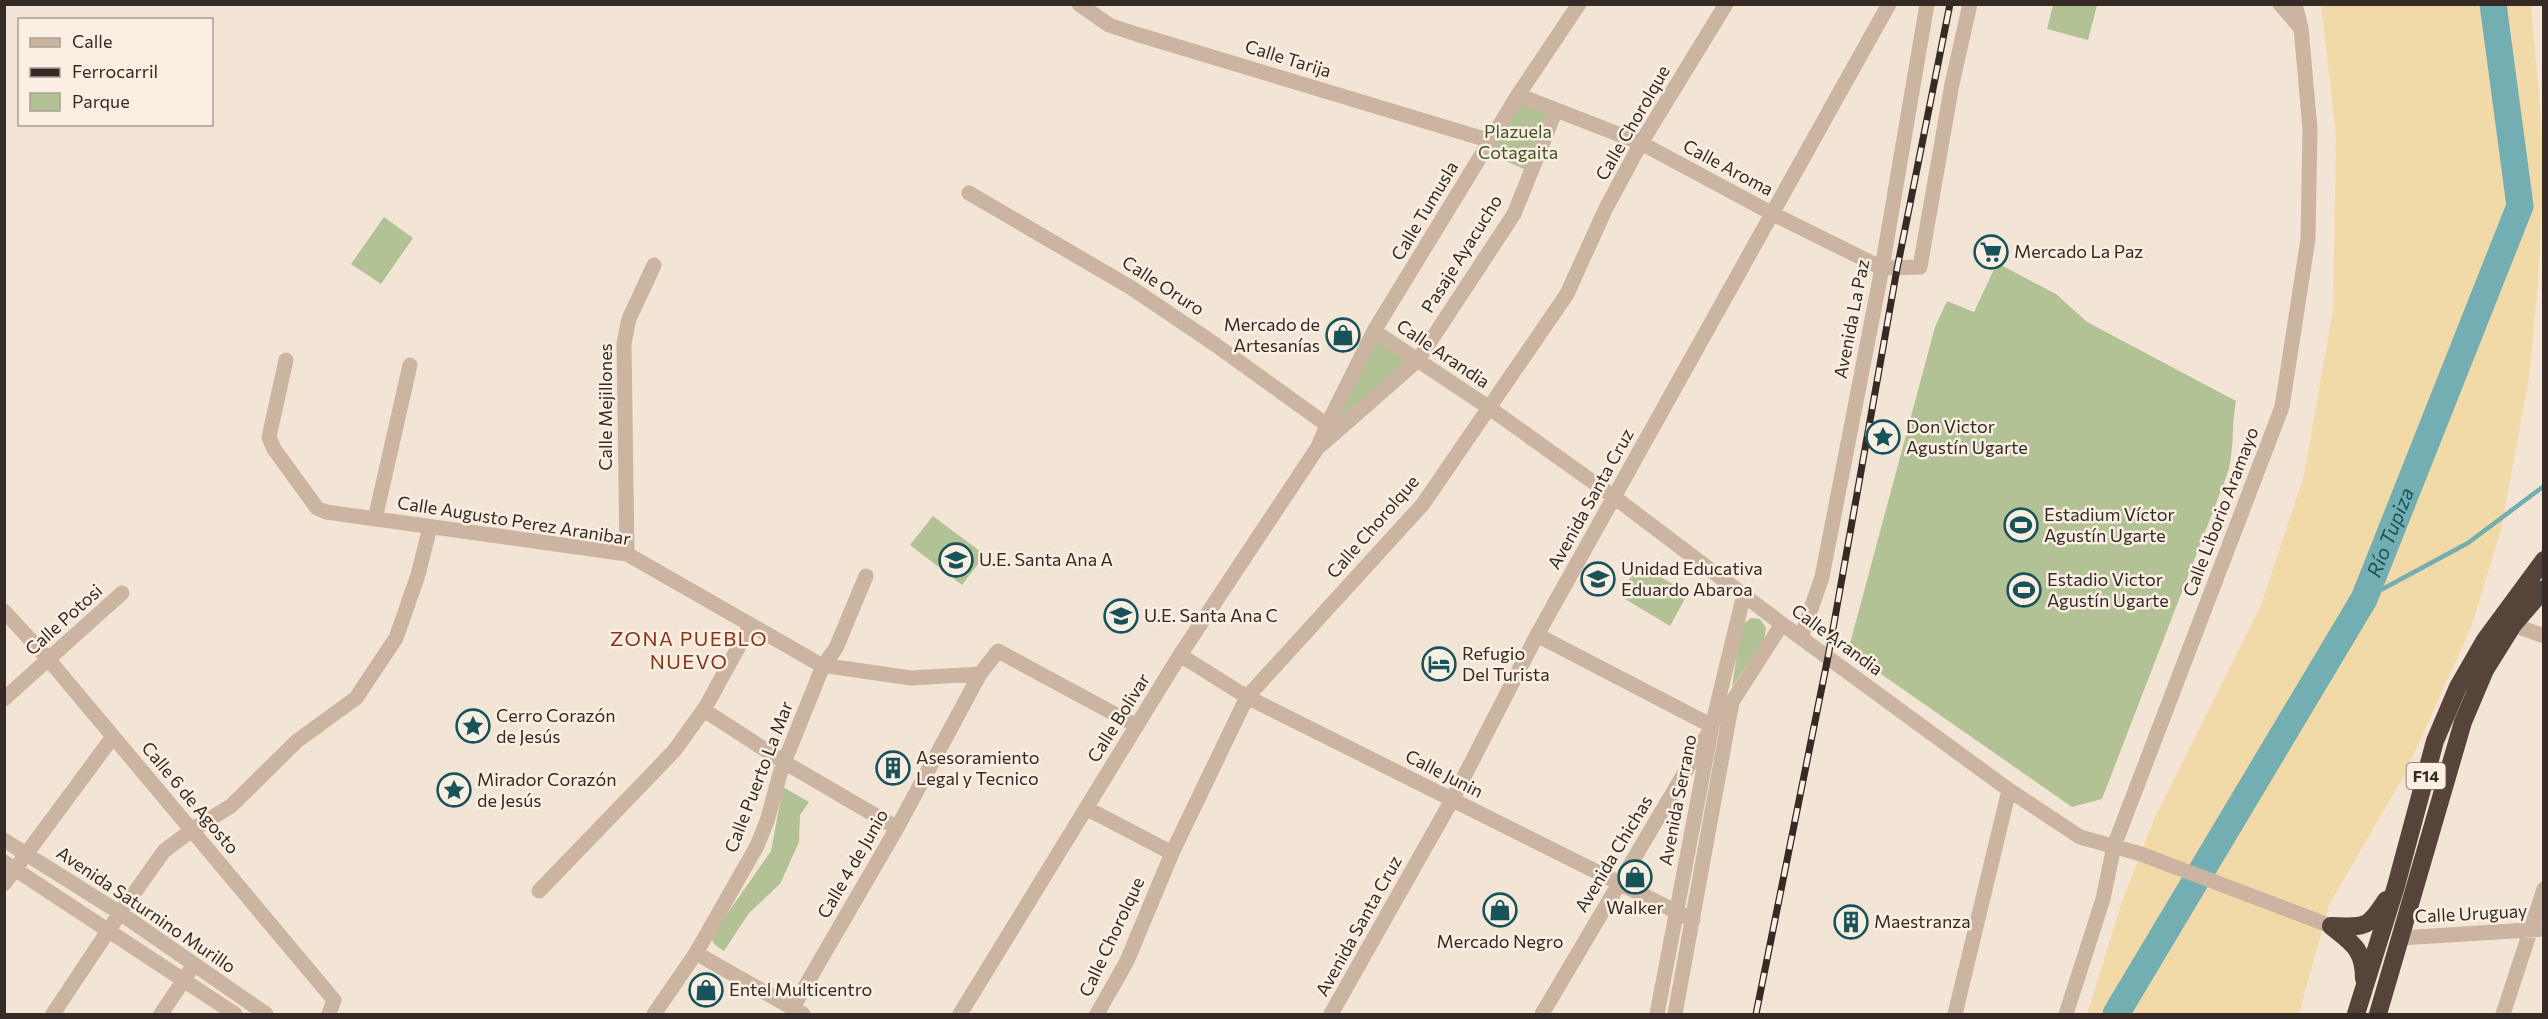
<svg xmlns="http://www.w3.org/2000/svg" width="2548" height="1019" viewBox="0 0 2548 1019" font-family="Commissioner,sans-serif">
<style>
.green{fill:#b2c295}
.sand{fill:#f2daa8}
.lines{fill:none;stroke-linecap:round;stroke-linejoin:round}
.stream{stroke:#72aeb2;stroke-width:4.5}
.river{stroke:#72aeb2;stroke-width:27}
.minor{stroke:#cbb5a1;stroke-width:15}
.highway{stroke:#56443b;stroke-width:18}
.rail-casing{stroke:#352a24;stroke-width:7}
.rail{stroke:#faefe2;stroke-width:4.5;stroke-dasharray:14;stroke-linecap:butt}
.labels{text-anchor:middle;stroke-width:5;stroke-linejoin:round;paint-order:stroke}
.shield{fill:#faefe2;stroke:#70655d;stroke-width:1.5}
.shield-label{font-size:16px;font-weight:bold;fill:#352a24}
.street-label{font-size:18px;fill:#352a24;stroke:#faefe2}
.park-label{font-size:18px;fill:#435526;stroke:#faefe2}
.poi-label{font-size:18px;fill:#352a24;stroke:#faefe2;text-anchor:start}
.water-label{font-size:20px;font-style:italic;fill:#175359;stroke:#faefe2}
.neighbourhood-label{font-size:20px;letter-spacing:1.5px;fill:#8a3417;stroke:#faefe2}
</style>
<rect width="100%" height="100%" fill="#f3e5d5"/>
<path class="green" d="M2053 5H2097L2088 40 2047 29Z
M1519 100 1551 111 1528 171 1490 154Z
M384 217 413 238 381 284 351 264Z
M1997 263 2056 294 2087 322 2236 401C2231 426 2235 451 2227 475L2102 799 2072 807 1848 651 1935 327 1947 301 1974 312Z
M1375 337 1411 361 1326 435Z
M933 516 985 555 962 585 910 545Z
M1638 564 1688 593 1670 626 1620 596Z
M1751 618 1760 619 1766 628 1764 640 1732 687 1741 626Z
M783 787 809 802 800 815 799 842 780 884 749 913 724 951 714 944 711 937 771 851Z"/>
<path class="sand" d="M2321 5H2531L2544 155 2543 192 2538 283 2529 378 2501 530 2472 625 2405 774 2329 905 2299 1014H2087L2121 905 2154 819 2261 605 2304 475 2333 310 2336 136Z"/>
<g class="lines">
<path class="stream" d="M2364 599 2468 543 2544 486"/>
<path class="river" id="s1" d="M2116 1014 2364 599 2520 206 2493 4"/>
<path class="minor" d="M1079 4 1109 25 1136 34 1491 141
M2280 4 2298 25
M1518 95 1641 143 1773 214 1882 268 1920 267 1952 84 1970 4
M969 193 1130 287 1213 343 1327 425
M1374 331 1488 407 1614 497 1782 624 2009 790 2080 837 2141 854 2331 926
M286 360 269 437 274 449 317 508 326 512 627 554 821 665 911 678 980 674 998 651 1137 726
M1321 445 1418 360 1514 214 1556 110
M375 519 410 365
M627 554 624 343 629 319 654 265
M4 611 49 660 334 1000 329 1014
M2513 625 2544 636
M1537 635 1712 726
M1801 638 1822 577 1882 268 1927 4
M1180 655 1247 697 1693 920
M4 699 122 593
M704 710 784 762 897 828
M1086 808 1172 853
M4 840 120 913 266 1014
M4 862 235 1014
M4 884 112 738
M539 891 674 751 705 708 750 626
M2401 938 2544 929
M696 953 803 1014
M792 1009 897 828 980 674
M53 1014 120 913 164 851 192 830 231 806 297 741 356 698 396 638 418 575 430 527
M161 1014 189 972
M654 1014 696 953 757 846 767 821 781 770 823 666 836 648 866 576
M960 1014 1180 655 1318 447 1327 425 1374 331 1518 95 1579 4
M1097 1014 1127 961 1172 853 1247 697 1423 504 1567 294 1606 208 1641 143 1726 4
M1331 1014 1452 800 1537 635 1889 4
M1542 1014 1707 735
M1657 1014 1712 726 1744 594
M1675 1014 1732 702 1782 624
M1955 1014 2009 790
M2066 1014 2103 899 2114 846 2282 407 2308 239 2310 129 2301 28 2295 4
M2503 1014 2544 889"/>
<path class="highway" d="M2331 926C2364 927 2367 930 2386 900
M2331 926C2352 943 2364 949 2364 979
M2356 1014 2396 886 2435 741 2458 687 2485 640 2544 560
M2378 1014 2463 722 2485 670 2513 625 2544 589"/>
<defs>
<path id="rail" d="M1756 1014 1828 657 1897 269 1950 4"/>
</defs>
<use href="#rail" class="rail-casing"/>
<use href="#rail" class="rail"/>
</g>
<defs>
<symbol id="supermarket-ring" viewBox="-11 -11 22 22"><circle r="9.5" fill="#faefe2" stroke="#175359" stroke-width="1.5"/><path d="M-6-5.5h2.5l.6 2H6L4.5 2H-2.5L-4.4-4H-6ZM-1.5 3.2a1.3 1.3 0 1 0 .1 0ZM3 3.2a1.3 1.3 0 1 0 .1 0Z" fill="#175359"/></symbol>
<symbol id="shop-ring" viewBox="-11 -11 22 22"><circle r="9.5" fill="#faefe2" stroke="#175359" stroke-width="1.5"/><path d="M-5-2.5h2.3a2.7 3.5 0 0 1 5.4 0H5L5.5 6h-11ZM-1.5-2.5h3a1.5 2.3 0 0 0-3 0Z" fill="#175359"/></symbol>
<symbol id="sight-ring" viewBox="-11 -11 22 22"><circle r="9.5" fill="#faefe2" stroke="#175359" stroke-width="1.5"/><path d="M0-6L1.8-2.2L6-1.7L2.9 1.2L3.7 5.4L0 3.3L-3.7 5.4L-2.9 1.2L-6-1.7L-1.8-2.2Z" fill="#175359"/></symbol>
<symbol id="stadium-ring" viewBox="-11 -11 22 22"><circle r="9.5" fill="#faefe2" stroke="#175359" stroke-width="1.5"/><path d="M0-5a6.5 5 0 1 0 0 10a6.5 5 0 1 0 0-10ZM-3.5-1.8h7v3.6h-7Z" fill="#175359"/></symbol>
<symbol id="school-ring" viewBox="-11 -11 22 22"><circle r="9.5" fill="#faefe2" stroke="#175359" stroke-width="1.5"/><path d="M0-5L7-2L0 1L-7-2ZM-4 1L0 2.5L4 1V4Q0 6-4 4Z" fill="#175359"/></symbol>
<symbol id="hotel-ring" viewBox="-11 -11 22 22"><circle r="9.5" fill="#faefe2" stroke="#175359" stroke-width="1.5"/><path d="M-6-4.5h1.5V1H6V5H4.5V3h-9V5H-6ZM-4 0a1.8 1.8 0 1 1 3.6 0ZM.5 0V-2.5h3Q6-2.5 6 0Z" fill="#175359"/></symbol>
<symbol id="building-ring" viewBox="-11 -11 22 22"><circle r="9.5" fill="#faefe2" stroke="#175359" stroke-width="1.5"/><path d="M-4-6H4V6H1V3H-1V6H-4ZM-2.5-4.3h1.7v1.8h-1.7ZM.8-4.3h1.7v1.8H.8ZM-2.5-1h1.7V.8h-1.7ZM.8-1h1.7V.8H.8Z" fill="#175359"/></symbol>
</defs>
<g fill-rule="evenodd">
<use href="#supermarket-ring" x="1972" y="233" width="38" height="38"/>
<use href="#shop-ring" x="1324" y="316" width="38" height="38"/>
<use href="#sight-ring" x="1864" y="418" width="38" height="38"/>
<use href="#stadium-ring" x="2002" y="506" width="38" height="38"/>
<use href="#school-ring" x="937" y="541" width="38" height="38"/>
<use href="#school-ring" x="1579" y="560" width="38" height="38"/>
<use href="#stadium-ring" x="2005" y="571" width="38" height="38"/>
<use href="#school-ring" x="1102" y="597" width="38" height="38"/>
<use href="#hotel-ring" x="1420" y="645" width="38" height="38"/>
<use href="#sight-ring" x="454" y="707" width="38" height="38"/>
<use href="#building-ring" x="874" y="749" width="38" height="38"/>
<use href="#sight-ring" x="435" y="771" width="38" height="38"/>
<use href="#shop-ring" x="1616" y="858" width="38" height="38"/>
<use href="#shop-ring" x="1481" y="891" width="38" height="38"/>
<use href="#building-ring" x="1832" y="903" width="38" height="38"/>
<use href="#shop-ring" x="687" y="971" width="38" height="38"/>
</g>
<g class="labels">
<rect class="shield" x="2406.5" y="763" width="39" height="26" rx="4.5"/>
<g class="shield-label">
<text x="2426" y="782">F14</text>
</g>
<g class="street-label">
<text transform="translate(1288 59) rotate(17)" y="6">Calle Tarija</text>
<text transform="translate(1633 123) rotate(-60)" y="6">Calle Chorolque</text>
<text transform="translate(1728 168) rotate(28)" y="6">Calle Aroma</text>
<text transform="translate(1425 211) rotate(-59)" y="6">Calle Tumusla</text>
<text transform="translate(1462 254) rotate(-58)" y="6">Pasaje Ayacucho</text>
<text transform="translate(1163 286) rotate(33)" y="6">Calle Oruro</text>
<text transform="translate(1852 319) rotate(-79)" y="6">Avenida La Paz</text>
<text transform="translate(1443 354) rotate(34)" y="6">Calle Arandia</text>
<text transform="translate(606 407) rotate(-90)" y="6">Calle Mejillones</text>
<text transform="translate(1591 499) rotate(-61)" y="6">Avenida Santa Cruz</text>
<text transform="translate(2221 512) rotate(-69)" y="6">Calle Liborio Aramayo</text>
<text transform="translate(514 521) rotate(9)" y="6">Calle Augusto Perez Aranibar</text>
<text transform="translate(1373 527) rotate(-49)" y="6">Calle Chorolque</text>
<text transform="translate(64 620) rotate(-42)" y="6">Calle Potosi</text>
<text transform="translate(1837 640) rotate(36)" y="6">Calle Arandia</text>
<text transform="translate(1119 718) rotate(-58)" y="6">Calle Bolivar</text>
<text transform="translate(1444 774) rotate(27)" y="6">Calle Junin</text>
<text transform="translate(759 777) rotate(-69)" y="6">Calle Puerto La Mar</text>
<text transform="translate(190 798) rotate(50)" y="6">Calle 6 de Agosto</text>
<text transform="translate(1678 800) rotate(-79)" y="6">Avenida Serrano</text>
<text transform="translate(1614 854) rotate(-59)" y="6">Avenida Chichas</text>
<text transform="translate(853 864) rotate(-60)" y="6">Calle 4 de Junio</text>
<text transform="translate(146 910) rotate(34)" y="6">Avenida Saturnino Murillo</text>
<text transform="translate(2471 914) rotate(-3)" y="6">Calle Uruguay</text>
<text transform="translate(1359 926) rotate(-61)" y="6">Avenida Santa Cruz</text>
<text transform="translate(1112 937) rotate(-65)" y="6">Calle Chorolque</text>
</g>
<g class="park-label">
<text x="1518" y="138">Plazuela<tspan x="1518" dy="21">Cotagaita</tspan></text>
</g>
<g class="poi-label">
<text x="2014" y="258">Mercado La Paz</text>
<text x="1320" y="331" text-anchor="end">Mercado de<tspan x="1320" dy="21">Artesanías</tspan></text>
<text x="1906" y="433">Don Victor<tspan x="1906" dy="21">Agustín Ugarte</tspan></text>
<text x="2044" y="521">Estadium Víctor<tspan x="2044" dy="21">Agustín Ugarte</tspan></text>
<text x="979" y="566">U.E. Santa Ana A</text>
<text x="1621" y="575">Unidad Educativa<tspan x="1621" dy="21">Eduardo Abaroa</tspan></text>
<text x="2047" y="586">Estadio Victor<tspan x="2047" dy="21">Agustín Ugarte</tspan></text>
<text x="1144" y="622">U.E. Santa Ana C</text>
<text x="1462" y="660">Refugio<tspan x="1462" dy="21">Del Turista</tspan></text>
<text x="496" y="722">Cerro Corazón<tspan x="496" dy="21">de Jesús</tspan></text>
<text x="916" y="764">Asesoramiento<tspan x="916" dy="21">Legal y Tecnico</tspan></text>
<text x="477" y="786">Mirador Corazón<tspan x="477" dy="21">de Jesús</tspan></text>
<text x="1635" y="914" text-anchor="middle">Walker</text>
<text x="1874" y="928">Maestranza</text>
<text x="1500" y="948" text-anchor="middle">Mercado Negro</text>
<text x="729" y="996">Entel Multicentro</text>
</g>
<g class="water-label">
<text dy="7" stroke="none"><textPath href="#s1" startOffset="555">Río Tupiza</textPath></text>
</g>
<g class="neighbourhood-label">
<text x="689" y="646">ZONA PUEBLO<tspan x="689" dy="23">NUEVO</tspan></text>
</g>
</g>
<rect width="2548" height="1019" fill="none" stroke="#352a24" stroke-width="12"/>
<rect x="18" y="18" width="195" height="108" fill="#faefe2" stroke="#aba096" stroke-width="1.5"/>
<rect x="30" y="38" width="30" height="9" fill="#cbb5a1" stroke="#aba096" stroke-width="1.5"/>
<text x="72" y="48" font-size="18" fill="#352a24">Calle</text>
<rect x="30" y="68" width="30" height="9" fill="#352a24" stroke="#aba096" stroke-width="1.5"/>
<text x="72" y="78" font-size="18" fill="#352a24">Ferrocarril</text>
<rect x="30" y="93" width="30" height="18" fill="#b2c295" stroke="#aba096" stroke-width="1.5"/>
<text x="72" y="108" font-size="18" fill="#352a24">Parque</text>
</svg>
